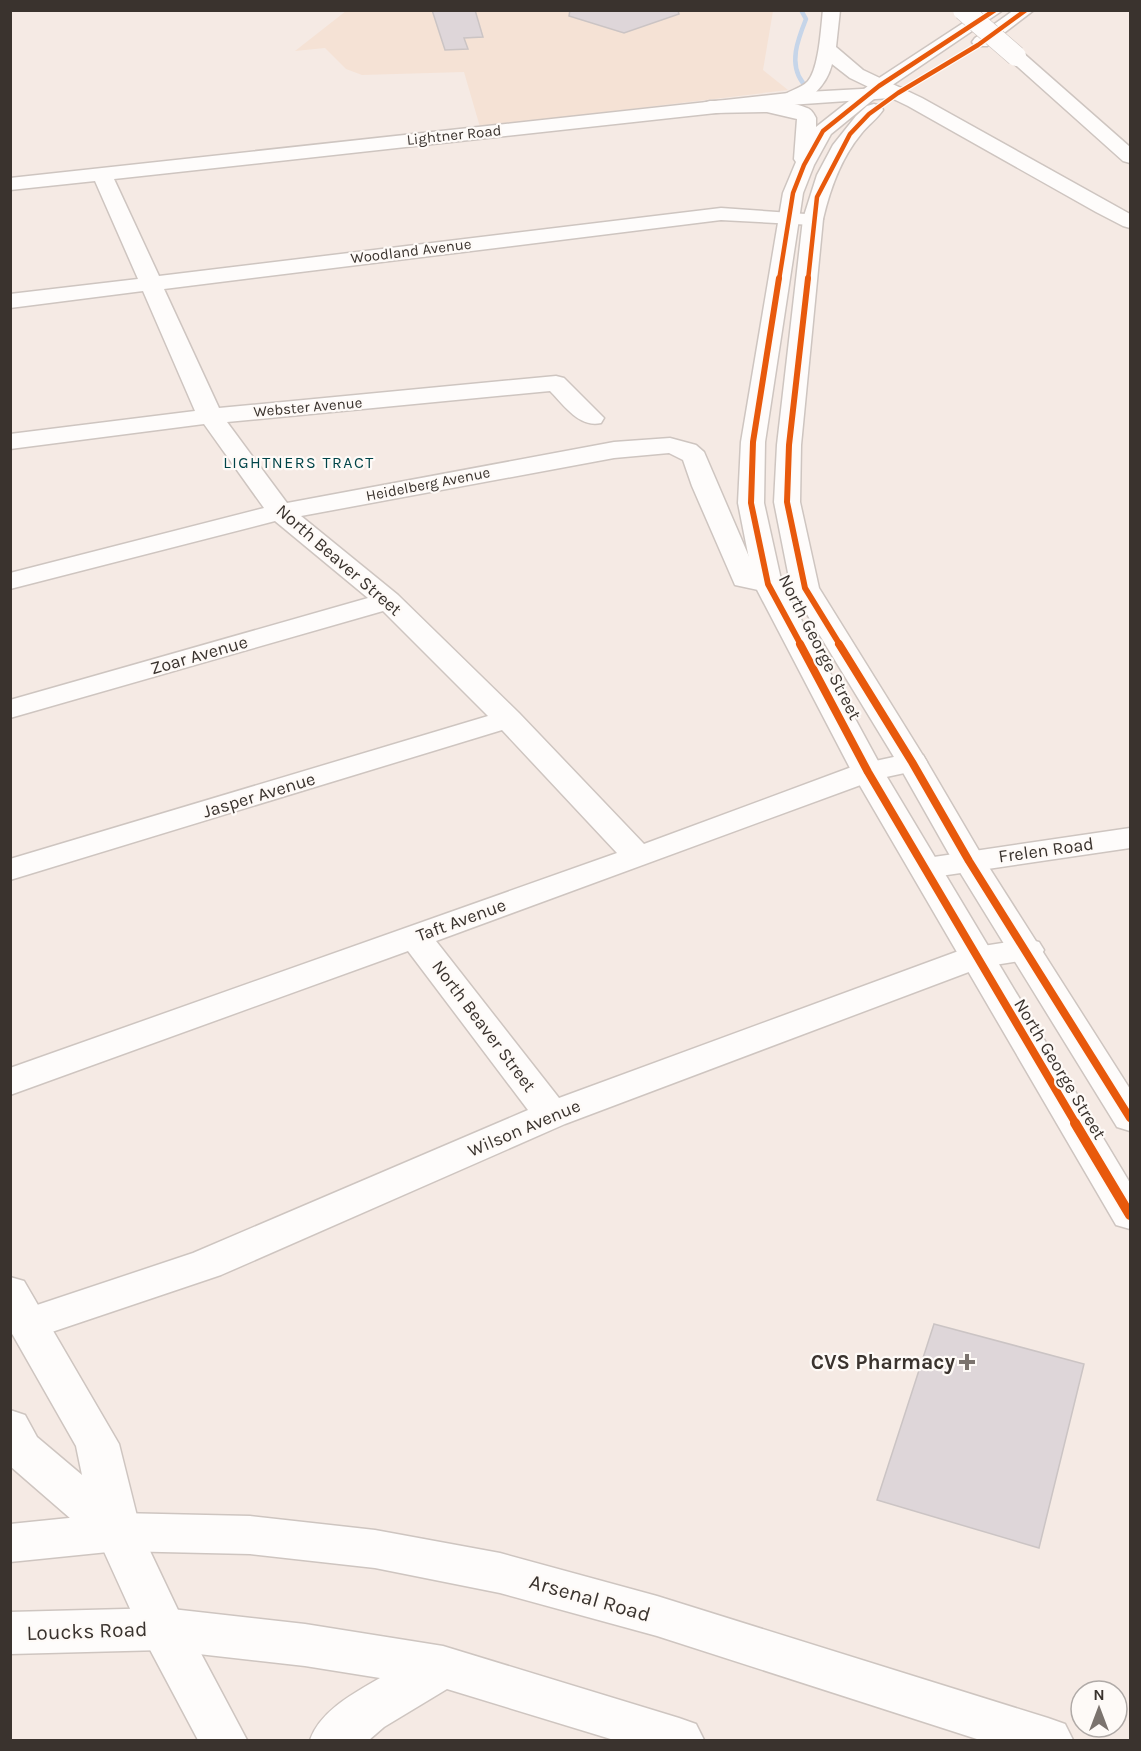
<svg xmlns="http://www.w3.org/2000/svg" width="1141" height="1751" viewBox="0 0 1141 1751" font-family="Karla,sans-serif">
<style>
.built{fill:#f5e2d5}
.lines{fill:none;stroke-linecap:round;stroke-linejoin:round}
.stream{stroke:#c6d5e9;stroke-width:4.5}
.building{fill:#ded6d9;stroke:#cbc4c4;stroke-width:1.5}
.minor-casing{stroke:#cec5c0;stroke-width:3}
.major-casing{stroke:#cec5c0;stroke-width:3}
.highway-casing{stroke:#cec5c0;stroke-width:3}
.minor{fill:#fefcfb;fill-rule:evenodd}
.major{fill:#fefcfb;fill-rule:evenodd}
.highway{fill:#fefcfb;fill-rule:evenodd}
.highway-bridge-casing{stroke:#cec5c0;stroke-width:21;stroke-linecap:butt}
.highway-bridge{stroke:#fefcfb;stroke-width:20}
.cycleway-far3-casing{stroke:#fefaf7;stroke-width:7}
.cycleway-far2-casing{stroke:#fefaf7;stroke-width:9}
.cycleway-far1-casing{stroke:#fefaf7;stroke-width:11}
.cycleway-casing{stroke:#fefaf7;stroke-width:14}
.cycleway-far3{stroke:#e8590c;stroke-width:4.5}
.cycleway-far2{stroke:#e8590c;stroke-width:6}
.cycleway-far1{stroke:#e8590c;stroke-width:8}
.cycleway{stroke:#e8590c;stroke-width:10}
.poi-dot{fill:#7b736e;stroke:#fefaf7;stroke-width:2}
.labels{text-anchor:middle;stroke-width:4.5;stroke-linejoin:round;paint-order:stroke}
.far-street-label{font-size:15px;fill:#3a332e;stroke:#fefaf7}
.far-neighbourhood-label{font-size:16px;letter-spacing:1.5px;fill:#004448;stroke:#fefaf7}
.street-label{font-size:18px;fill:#3a332e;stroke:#fefaf7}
.near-poi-label{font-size:21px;font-weight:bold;fill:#3a332e;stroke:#fefaf7;text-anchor:end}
.near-street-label{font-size:21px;fill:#3a332e;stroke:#fefaf7}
</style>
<rect width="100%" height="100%" fill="#f5eae4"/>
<path class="built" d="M346 11H773L763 70 788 90 480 127 464 72 362 75 346 69 325 48 295 51Z"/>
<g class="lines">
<path class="stream" d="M801 10 806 19C798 39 788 64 803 83"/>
</g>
<path class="building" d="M432 10H475L483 37 464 38 468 49 445 50Z
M570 10H678L679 14 624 33 569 16Z
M934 1324 1084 1364 1039 1548 877 1500Z"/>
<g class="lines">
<defs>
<path id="minor" d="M898 87 905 89 907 93 905 97 789 105 114 179 159 276 721 208 820 215 823 219 820 223 813 225 721 220 164 289 219 408 556 376 564 378 604 418 601 423C579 428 564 405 550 391L227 422 287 503 614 442 670 438 696 445 704 452 756 573 778 578 782 584 778 590 768 592 735 585 692 486 683 460 669 453 614 458 301 516 398 595 519 713 644 844 857 765 912 753 923 755 927 762 923 769 877 779 436 941 559 1098 964 949 1027 939 1039 942 1044 950 1039 958 982 967 565 1124 221 1275 28 1340 13 1335C9 1328 9 1320 13 1313L193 1253 528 1110 408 951 10 1095V1068L617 853 502 730 10 880V859L488 716 383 611 10 718V700L368 598 275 521 10 589V573L264 508 204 424 10 449V434L195 411 143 291 10 308V294L138 279 95 181 10 190V178L789 93Z
M1130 828V848L927 878 915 875 911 868 915 861 927 858Z
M163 1608 180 1614 247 1740H198L139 1629 146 1614Z"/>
<path id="major" d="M983 10H1003L885 90 831 134 814 165 803 193 765 442 764 503 782 584 884 772 1130 1183V1229L1116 1225 852 772 754 584 738 503 741 442 783 193 796 162 794 159 797 119 767 112 710 113 703 111 701 107 703 103 710 101C736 101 783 97 807 108 811 109 814 114 816 118V127L873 82Z
M1014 10H1034L987 46H975L972 42 975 38Z
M874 104 881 106 883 110C877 119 868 125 861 134 841 158 830 189 823 219L801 445 800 502 819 588 927 762 985 861 1130 1089V1131L1117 1127 953 861 897 762 791 588 774 502 777 445 803 219 817 175 833 145 856 116 867 106Z
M10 1277 24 1281 119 1444 141 1532 187 1629 180 1644 163 1650 146 1644 101 1545 10 1466V1410L25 1415 37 1437 82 1475 76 1446 10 1330Z"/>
<path id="highway" d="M823 10H840L836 47 863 70 922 98 1130 214V228L1123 226 1096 212 908 106 850 78 832 64C827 85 806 109 782 103L780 99C786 90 800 90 808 81 819 68 821 28 823 10Z
M1016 51 1022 52 1130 147V163L1123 161 1010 60 1007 56 1010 52Z
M118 1513 250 1516 375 1530 500 1553 657 1596 1048 1718 1065 1724 1073 1740H980L657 1636 500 1593 375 1568 250 1554 118 1551 10 1562V1524Z
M163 1608 305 1624 443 1646 679 1718 696 1724 704 1740H614L447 1689 384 1727 369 1740H310C320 1711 354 1693 380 1678L305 1666 163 1650 10 1654V1612Z"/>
</defs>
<use href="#minor" class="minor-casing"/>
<use href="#major" class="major-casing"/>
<use href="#highway" class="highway-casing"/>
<use href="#minor" class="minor"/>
<use href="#major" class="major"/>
<use href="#highway" class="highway"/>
<defs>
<path id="highway-bridge" d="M963 10 1016 56"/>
</defs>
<use href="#highway-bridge" class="highway-bridge-casing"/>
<use href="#highway-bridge" class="highway-bridge"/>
<defs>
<path id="cycleway-far3" d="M779 280 793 193 804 165 823 131 879 86 995 10
M808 280 817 197 850 134 869 114 898 93 978 45 1026 10"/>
<path id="cycleway-far2" d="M779 278 753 442 751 503 768 584 801 645
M808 278 789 445 787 502 805 588 840 645"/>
<path id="cycleway-far1" d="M800 644 868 772 1076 1124
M839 644 912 762 969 861 1130 1118"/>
<path id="cycleway" d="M1075 1123 1130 1215"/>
</defs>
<use href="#cycleway-far3" class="cycleway-far3-casing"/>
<use href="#cycleway-far2" class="cycleway-far2-casing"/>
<use href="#cycleway-far1" class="cycleway-far1-casing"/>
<use href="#cycleway" class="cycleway-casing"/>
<use href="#cycleway-far3" class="cycleway-far3"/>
<use href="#cycleway-far2" class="cycleway-far2"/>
<use href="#cycleway-far1" class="cycleway-far1"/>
<use href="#cycleway" class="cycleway"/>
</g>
<path class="poi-dot" d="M964 1353h6v6h6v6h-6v6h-6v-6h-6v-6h6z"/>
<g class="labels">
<g class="far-street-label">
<text transform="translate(454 135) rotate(-6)" y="5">Lightner Road</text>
<text transform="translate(411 251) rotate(-7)" y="5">Woodland Avenue</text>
<text transform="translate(308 407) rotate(-5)" y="5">Webster Avenue</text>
<text transform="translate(428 484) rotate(-11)" y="5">Heidelberg Avenue</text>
</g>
<g class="far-neighbourhood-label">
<text x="299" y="468">LIGHTNERS TRACT</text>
</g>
<g class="street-label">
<text transform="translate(339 560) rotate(41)" y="6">North Beaver Street</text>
<text transform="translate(820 647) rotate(63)" y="6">North George Street</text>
<text transform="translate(199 655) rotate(-16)" y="6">Zoar Avenue</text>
<text transform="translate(259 795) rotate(-17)" y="6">Jasper Avenue</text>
<text transform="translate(1046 850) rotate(-8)" y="6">Frelen Road</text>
<text transform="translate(461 920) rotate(-20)" y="6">Taft Avenue</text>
<text transform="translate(484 1026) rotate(53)" y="6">North Beaver Street</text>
<text transform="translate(1060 1069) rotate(59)" y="6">North George Street</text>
<text transform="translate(524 1128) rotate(-23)" y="6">Wilson Avenue</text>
</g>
<g class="near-poi-label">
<text x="955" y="1369">CVS Pharmacy</text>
</g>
<g class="near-street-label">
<text transform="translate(590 1598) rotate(16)" y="7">Arsenal Road</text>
<text transform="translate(87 1631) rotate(-2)" y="7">Loucks Road</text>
</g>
</g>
<rect width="1141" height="1751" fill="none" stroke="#3a332e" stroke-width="24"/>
<g transform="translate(1099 1709)"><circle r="28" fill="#fefaf7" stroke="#b0aaa7" stroke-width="1.5"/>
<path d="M0-4.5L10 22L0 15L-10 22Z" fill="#7b736e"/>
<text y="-9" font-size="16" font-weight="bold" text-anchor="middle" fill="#3a332e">N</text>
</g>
</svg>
